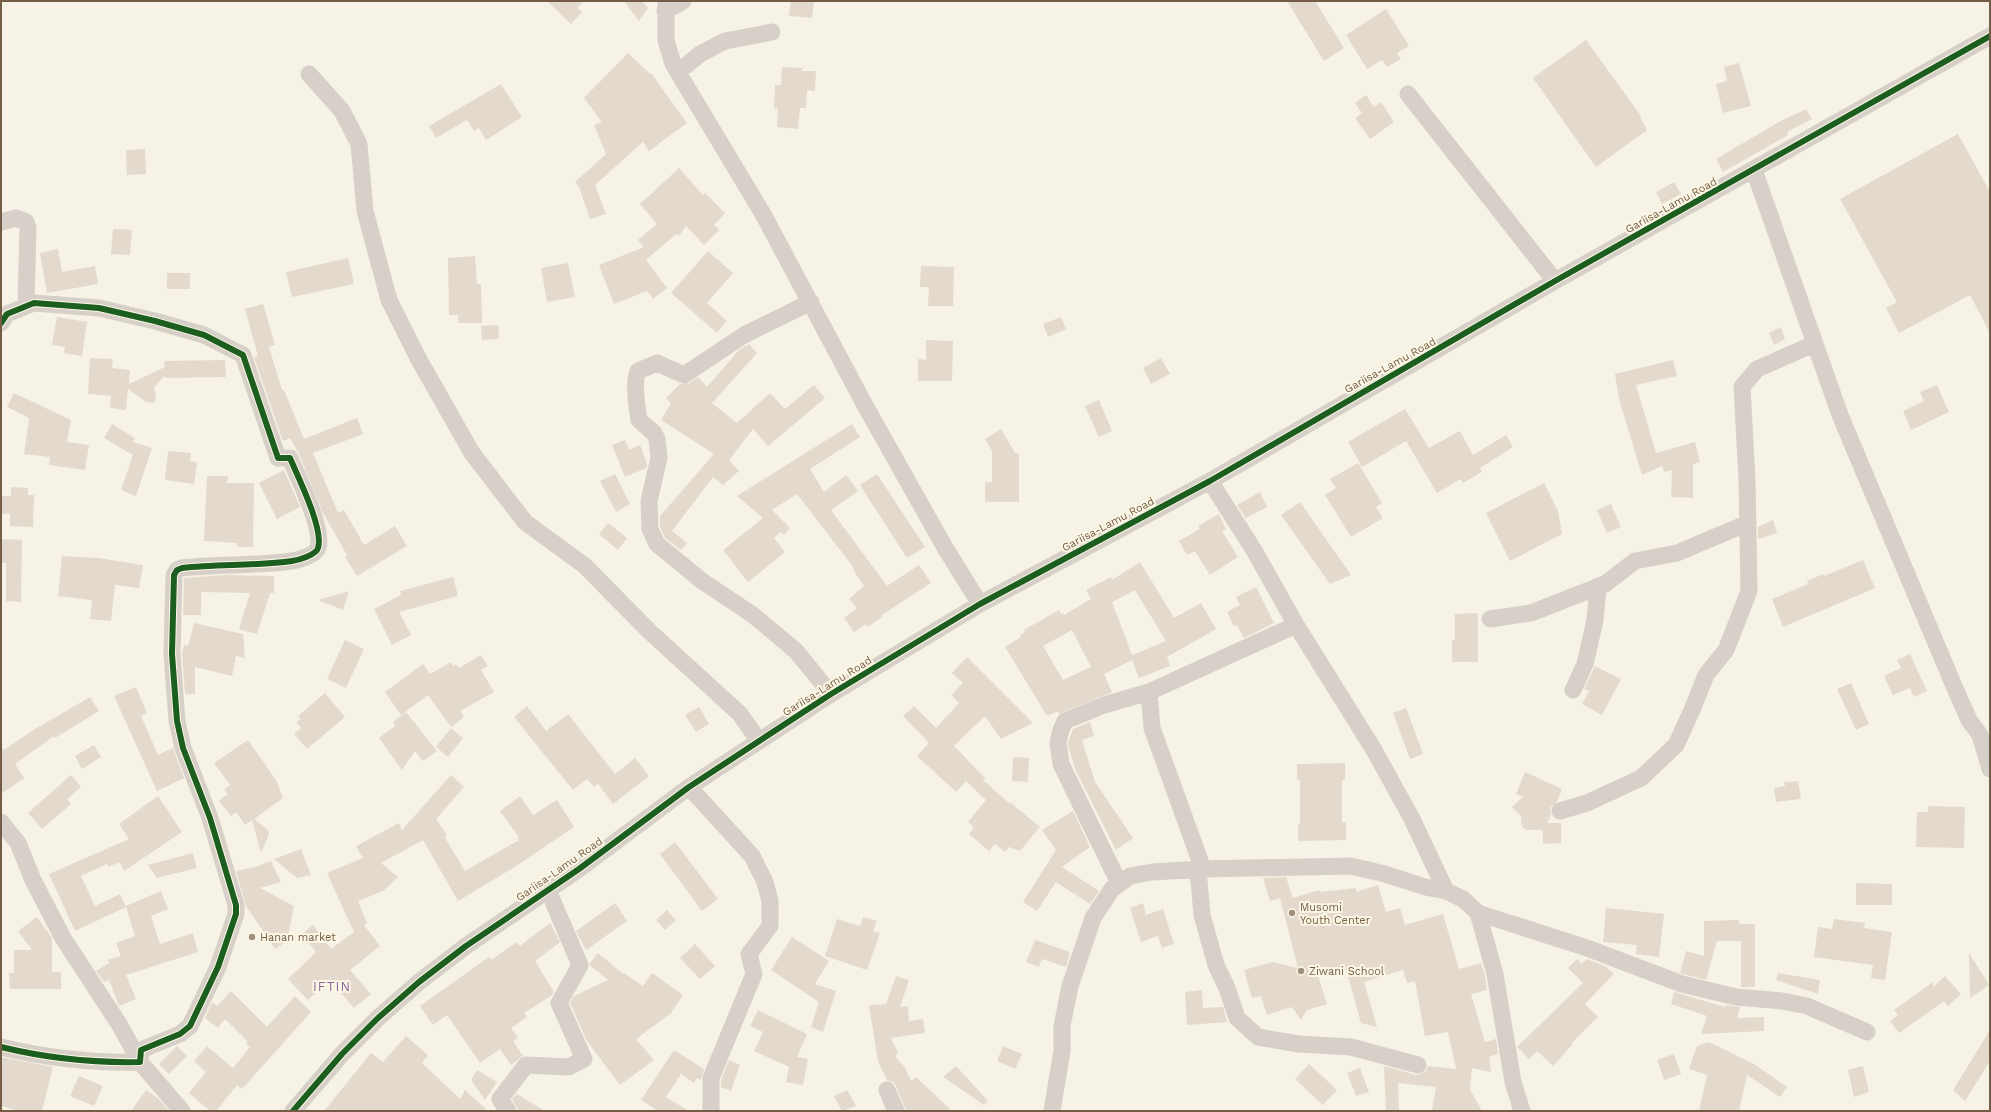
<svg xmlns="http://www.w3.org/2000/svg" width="1991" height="1112" viewBox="0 0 1991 1112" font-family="'Work Sans',sans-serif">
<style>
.building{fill:#e3dacd;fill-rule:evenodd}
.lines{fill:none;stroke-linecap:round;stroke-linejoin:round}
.minor{stroke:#d7d0c8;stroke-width:17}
.cycleway-casing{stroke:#fff8e6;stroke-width:8}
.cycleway{stroke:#1b5e20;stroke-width:6}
.poi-dot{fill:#a2907e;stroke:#fff8e6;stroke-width:1.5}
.labels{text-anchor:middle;stroke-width:4;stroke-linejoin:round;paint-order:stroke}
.street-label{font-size:11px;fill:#745c46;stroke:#fff8e6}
.poi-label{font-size:11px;fill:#745c46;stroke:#fff8e6;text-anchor:start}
.quarter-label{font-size:13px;letter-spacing:1px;fill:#8d6198;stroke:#fff8e6}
</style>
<rect width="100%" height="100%" fill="#f6f2e6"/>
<path class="building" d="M547 1H584L577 8 582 12 571 24Z
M624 1H642L648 8 639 21Z
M791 1H814L812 18 789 16Z
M1287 1H1315L1344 48 1324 61Z
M1386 9 1409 46 1397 53 1401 59 1387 67 1382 60 1367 69 1346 35Z
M1586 40 1641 116 1640 117 1647 130 1596 167 1533 78Z
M628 53 650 74 651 73 687 123 649 151 643 142 595 185 606 214 590 219 579 187 575 182 606 154 594 125 602 122 584 98Z
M1739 63 1751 106 1723 113 1716 84 1727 81 1724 67Z
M782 67 802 68V71H816L815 91 807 90 806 108H800L798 129 777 127 778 109 774 108 775 85H781Z
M501 84 522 117 486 140 479 128 474 131 467 120 436 138 429 126Z
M1366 95 1374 107 1381 102 1394 122 1370 139 1355 118 1362 113 1355 103Z
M1806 109 1812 119 1787 132 1788 135 1723 172 1716 159 1781 121Z
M1958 134 1990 192V333L1970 295 1899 333 1886 308 1897 302 1840 199Z
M145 149 146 174 127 175 126 150Z
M679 168 703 195 705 193 725 213 714 225 719 230 704 245 686 226 680 235 676 234 646 260 667 288 653 299 647 291 614 304 599 265 644 247 638 240 657 224 640 204Z
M1674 182 1681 194 1662 204 1656 192Z
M113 229 132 230 130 255 111 254Z
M58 249 62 272 95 266 98 284 47 293 40 253Z
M708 251 733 273 707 303 727 321 717 333 671 293Z
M475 256 477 284H481L482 323H458V315H449L448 258Z
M348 258 354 284 292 297 286 272Z
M568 263 575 297 547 302 541 268Z
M921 266 954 267 953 306H928L929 287H920Z
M167 273H190V289H167Z
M263 304 275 345 269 347 282 390H284L304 439 357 418 363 434 313 453 338 513 344 510 364 545 395 526 407 546 357 576 345 557 347 555 323 513 299 454 290 438 283 441 278 427 254 357 258 356 245 309Z
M57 317 87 322 82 356 64 353 65 347 52 345Z
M1061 317 1066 329 1048 337 1043 324Z
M498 325 499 339 482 340 481 326Z
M1781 327 1785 339 1774 345 1769 333Z
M926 340 953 341 952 381H918V359L926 360Z
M749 344 757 353 712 403 737 423 770 393 785 409 814 385 825 398 768 446 753 429 729 460 739 471 723 485 713 477 672 531 687 543 681 550 665 538 660 527V516L714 454 661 420 671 403 666 398 680 384 689 383 698 377 707 387 739 350Z
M90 358 113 359 112 368 130 370 129 384 165 367 164 361 225 360 226 377 165 378V376L154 387 156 396 154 403 146 402 128 389 126 410 110 408 111 396 88 394Z
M1161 358 1170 374 1151 384 1143 368Z
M1673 360 1677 376 1636 385 1656 453 1695 442 1700 462 1693 464V498L1671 497 1672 470 1664 472 1662 466 1642 475 1619 399 1615 374Z
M1937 385 1949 412 1911 430 1903 411 1924 401 1920 392Z
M14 393 71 420 67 442 89 445 85 470 49 465 50 457 24 454 29 418 7 407Z
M1099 400 1112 431 1099 437 1085 406Z
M1405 409 1429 448 1460 431 1473 455 1506 435 1513 447 1480 468 1482 472 1463 483 1461 479 1437 493 1406 441 1362 467 1348 442Z
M112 424 135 438 133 442 152 448 136 496 121 490 133 455 104 438Z
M852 424 860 437 810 469 824 492 846 475 858 491 831 510 887 586 919 565 931 583 882 615 883 616 868 627 866 624 854 632 844 618 857 608 849 599 864 586 853 570 854 568 797 494 772 510 790 528 784 535 780 532 774 538 785 552 748 582 723 550 763 518 737 496Z
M1001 429 1015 453H1019V502H985V482H992V451L985 439Z
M625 440 629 450 640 445 647 464 646 468 625 477 612 445Z
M168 451 191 453 190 461 197 462 194 484 165 480Z
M1358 463 1382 503 1376 507 1383 518 1351 537 1325 495 1336 488 1330 479Z
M284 470 300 507 277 519 259 483Z
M615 474 630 504 616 512 600 481Z
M877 474 925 547 907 558 860 485Z
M207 476H228L227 483H254L253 547H237V543L204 541Z
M1544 483 1558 511 1562 534 1510 561 1486 513Z
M11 487 28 488V495H34L33 527 10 526V514H1V496H11Z
M1260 492 1267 507 1246 518 1237 505Z
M1300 502 1351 575 1330 584 1281 515Z
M1611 504 1621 527 1607 533 1597 510Z
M1219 514 1226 529 1222 531 1238 557 1210 575 1195 551 1187 555 1179 541 1200 529 1198 526Z
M1773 520 1777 533 1758 539V527Z
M608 523 627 538 618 550 599 534Z
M1 539 22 540 21 602 6 601V563H1Z
M62 556 98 558 143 565 139 588 115 585 111 621 90 619 92 600 58 596Z
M1863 560 1875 588 1783 627 1772 599 1808 584 1807 581 1823 574 1824 576Z
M1140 562 1174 618 1201 603 1216 629 1167 657 1170 666 1139 678 1132 660 1104 674 1112 692 1059 714 1058 711 1047 716 1005 647 1021 637 1020 635 1025 632 1024 630 1059 610 1061 614 1063 613 1064 615 1091 599 1086 590 1111 577 1112 580ZM1135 590 1166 641 1132 655 1112 602ZM1072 630 1091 667 1063 680 1043 646Z
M226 575 274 576V593H270L257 634 239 629 250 593 201 592V615H183L184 578Z
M453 577 458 596 399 612 411 635 392 645 374 609 401 595 400 591Z
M1256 587 1274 623 1244 638 1237 625 1234 626 1227 612 1240 605 1236 597Z
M349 591 343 610 318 600Z
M1478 613V662H1452V640H1455V614Z
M194 623 243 634 245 658 236 656 232 676 195 667V694H185L182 653 184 645 188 646Z
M345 640 364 649 346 688 327 679Z
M1910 654 1927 691 1914 697 1910 688 1893 695 1884 676 1901 668 1897 660Z
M481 655 488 666 481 670 494 692 460 711 464 717 451 727 428 695 401 715 385 692 423 664 430 674 451 662 453 666 456 664 459 668Z
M967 657 1033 723 1001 739 985 716 954 746 986 779H982L1010 804V802L1040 827 1020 851 1009 847 1005 852 995 844 989 851 969 834 974 827 968 822 986 800 966 781 956 792 917 756 929 743 903 716 914 706 936 728 959 703 951 695 963 683 952 673Z
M1595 666 1621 679 1602 715 1582 704 1589 691 1584 689Z
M1851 683 1869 724 1856 730 1837 689Z
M136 687 147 713 141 716 158 755 173 748 184 778 157 791 114 696Z
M325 693 345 717 307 749 294 734 301 728 296 722 301 719 298 716Z
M90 697 99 711 55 738 54 736 15 764 24 778 1 794V745L4 750 35 729Z
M527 706 546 731 568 714 615 774 635 758 649 776 613 804 598 784 594 787 587 779 573 790 514 717Z
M699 707 709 724 696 732 685 715Z
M1406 708 1423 754 1410 759 1393 713Z
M406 712 437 751 423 761 415 751 402 770 379 738 395 726 393 722Z
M1090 722 1094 736 1082 740 1095 782 1133 838 1116 850 1076 771 1069 749 1068 743 1073 729Z
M451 728 463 738 448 757 436 747Z
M248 740 276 780 283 798 254 819 268 830 269 834 261 853 252 820 245 825 236 812 231 816 219 801 228 794 224 790 230 785 214 763Z
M94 745 101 757 82 769 75 756Z
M1013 757 1029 758 1028 782 1012 781Z
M1345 763V780H1342V822H1346V840L1298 841V824L1300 823V780L1297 779V764Z
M1525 772 1562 789 1557 802 1550 808 1551 815 1547 823H1561V843L1543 844V830H1527L1522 827 1521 816 1512 807 1523 797 1516 794Z
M71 775 81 787 67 799 71 804 42 829 28 813Z
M451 775 464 787 436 819 447 835 445 838 465 871 519 840 517 838 519 837 500 811 520 796 533 815 557 800 574 827 513 868 458 901 423 840 381 863 398 877 383 891 358 901 367 923 364 925 380 946 350 970 371 994 354 1008 330 980 308 1000 288 979 316 952 302 934 313 925 331 949 354 932 327 873 363 858 356 846 399 823 402 830Z
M1798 781 1801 799 1776 802 1774 788 1785 786 1784 782Z
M158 796 182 832 124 871 120 862 108 867 107 864 81 876 95 906 120 894 126 906 161 891 168 909 151 916 160 944 193 933 198 952 126 975 136 999 119 1006 109 980 104 982 96 971 109 963 108 960 121 956 116 943 135 936 126 907 75 931 49 874 129 839 119 824Z
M1928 806 1965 807 1964 848 1916 847 1917 812H1928Z
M1073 811 1090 847 1062 867 1099 891 1090 904 1056 882 1037 911 1023 902 1056 850 1042 830Z
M675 842 718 899 702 911 660 854Z
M301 849 311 875 297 878 274 859Z
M193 853 197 868 157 878 148 865Z
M271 861 281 882 260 888 294 906 287 941 275 949 246 906 236 871 255 867Z
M1286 877 1293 898 1319 890 1320 892 1356 888V892L1378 885 1386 912 1400 908 1405 925 1443 914 1459 969 1481 963 1485 976 1487 990 1471 994 1485 1042 1496 1039 1498 1054 1489 1057 1491 1072 1472 1068 1470 1090 1482 1111H1432L1436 1087 1398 1083 1399 1111H1386L1384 1066 1416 1075 1425 1072 1428 1066 1456 1069 1448 1032 1425 1036 1415 981 1407 983 1403 970 1364 982 1377 1027 1361 1023 1346 969 1318 976 1327 1004 1307 1010 1301 1020 1292 1007 1267 1015 1261 996 1252 998 1244 970 1273 962 1298 968 1280 898 1270 901 1263 878Z
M1856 883 1892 884V905H1856Z
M615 903 627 921 586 950 576 931Z
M1143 903 1146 915 1163 909 1174 944 1162 948 1158 936 1141 942 1130 908Z
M1606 908 1664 914 1659 957 1636 954 1637 945 1603 942Z
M667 910 676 920 665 930 656 920Z
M37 917 52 938V972H61V989H10L9 973H14V950H32L18 931Z
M863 917 877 921 873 931 880 933 867 970 825 956 837 919 860 926Z
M1834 919 1865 923 1864 928 1892 932 1885 980 1871 978 1873 965 1814 957 1818 927 1832 929Z
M1739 920V924H1755V987H1741V941H1717L1706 980 1680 973 1686 951 1704 956V921Z
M550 923 560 942 535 961 554 992 551 996 524 1013 527 1017 511 1028 518 1038 513 1041 523 1056 511 1065 500 1049 480 1063 447 1015 433 1025 420 1006 489 957 491 960 517 942 520 946Z
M792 937 829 961 815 984 836 991 823 1032 811 1027 819 1002 771 970Z
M1035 940 1070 952 1066 967 1042 959 1039 967 1026 962Z
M695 944 715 966 700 979 680 958Z
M598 953 623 974 624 973 643 986 652 973 683 995 671 1013 636 1039 654 1060 620 1085 587 1041 570 1003 574 996 608 980 590 965V963Z
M1969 953 1989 985 1970 998Z
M1577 959 1582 964 1587 959 1605 966 1614 974 1585 1004 1598 1017 1571 1044 1572 1045 1553 1066 1537 1051 1529 1059 1517 1047 1583 983 1568 968Z
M1778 973 1820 980 1818 994 1776 980Z
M896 976 909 980 900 1007 908 1006 909 1021 923 1019 925 1033 891 1038 898 1053 895 1057 904 1066 911 1081 916 1077 952 1111H906L896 1086 893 1082 887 1080 878 1062 869 1005 886 1004Z
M1945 976 1961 994 1948 1006 1944 1001 1899 1033 1890 1021 1898 1015 1894 1010 1933 982V987Z
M1202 990 1203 1008 1223 1007 1227 1022 1187 1025 1185 992Z
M231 991 267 1027 295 996 311 1012 242 1089 237 1085 216 1111H210L189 1093 206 1072 194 1061 207 1046 233 1068 250 1047 246 1044 248 1042 225 1019 218 1028 205 1018 212 1002 217 1006Z
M1674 992 1725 1007 1726 1005 1740 1007 1737 1018 1764 1017V1031L1701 1034 1707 1016 1671 1004Z
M758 1010 807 1034 797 1057 808 1059 803 1085 786 1082 789 1067 754 1051 763 1032 750 1026Z
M1990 1030V1061L1965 1101 1953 1090Z
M406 1036 428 1055 422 1063 460 1099 465 1090 488 1111H324L371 1053 383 1062Z
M1709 1042 1754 1064 1787 1087 1780 1097 1747 1075 1739 1111H1699L1707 1075 1689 1069 1697 1046Z
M177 1046 187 1056 169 1074 159 1064Z
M1003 1046 1022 1054 1015 1069 997 1061Z
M674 1050 704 1069 701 1080 697 1078 694 1083 681 1074 666 1097 689 1111H658L641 1100Z
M1674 1054 1681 1074 1664 1080 1657 1060Z
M1 1057 53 1067 42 1111H20L1 1106Z
M729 1060 740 1065 731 1091 721 1087V1080Z
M1309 1064 1337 1090 1323 1105 1295 1079Z
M956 1066 988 1101 984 1105 943 1077Z
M1863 1066 1869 1092 1854 1097 1848 1070Z
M1360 1068 1369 1092 1356 1096 1347 1073Z
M477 1070 497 1082 485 1100 471 1080Z
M79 1076 103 1086 94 1106 70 1096Z
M146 1090 159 1099 169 1111H131Z
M847 1090 856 1106 842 1111 834 1096Z
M517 1094 545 1111H519L512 1099Z"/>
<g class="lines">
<path class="minor" d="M666 1V40L673 64 763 214 867 409 944 546 980 604
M665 11 683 1
M678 72 700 54 725 41 772 32
M309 74 342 111 359 144 365 211 389 300 418 358 472 453 525 522 585 566 649 631 740 714 759 741
M1408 94 1555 281
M1754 170 1840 415 1954 686 1969 720 1980 735 1990 769
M1 222 16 218 26 222 28 228 26 305
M811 302 744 335 684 375 657 363 638 371C633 382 637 408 639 420L654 433 657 439 659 458 649 501 650 529 657 544 702 581 753 615 796 651 831 694
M1 323 7 314 34 303 99 308 155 321 204 335 243 355 278 458H290C298 477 324 529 318 548 316 555 299 560 292 561 256 566 218 564 182 568L177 570 174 575 172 654 177 721 183 748 210 818 236 905V914L218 967 190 1026 180 1034 141 1050 140 1062C93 1063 46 1058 1 1047
M1210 481 1255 552 1296 625 1374 750 1412 819 1446 891 1463 899 1478 913 1587 948 1682 984 1736 997 1782 1001 1807 1006 1867 1032
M1490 619 1531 613 1605 584 1635 561 1677 553 1748 523
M1573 690 1585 664 1595 620 1598 586
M689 787 752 856 765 882 770 901V926L749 954 754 974 711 1078V1111
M1560 811 1587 803 1641 778 1676 745 1692 710 1706 675 1726 650 1749 591 1747 480 1742 387 1757 369 1814 344
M1 822 18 843 33 880 63 938 119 1024 140 1062 182 1111
M1198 869 1202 915 1216 965 1227 988 1237 1018 1258 1037 1299 1044 1351 1047 1418 1065
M1203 869 1152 728 1149 692 1296 625
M1119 883 1061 764 1058 742 1061 730 1065 721 1104 705 1149 692
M1478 913 1495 974 1513 1082 1522 1111
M887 1090 896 1111
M293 1111 342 1054 378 1018 419 982 466 946 579 869 689 787 831 694 980 604 1210 481 1555 281 1990 36
M508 1111 500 1099 526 1065 569 1067 584 1059 559 1003 580 965 548 890
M1052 1111 1062 1051V1026L1070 986 1093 918 1112 889 1130 876 1152 872 1203 869 1351 866 1385 874 1425 887 1446 891"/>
<defs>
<path id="cycleway" d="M1 323 7 314 34 303 99 308 155 321 204 335 243 355 278 458H290C298 477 324 529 318 548 316 555 299 560 292 561 256 566 218 564 182 568L177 570 174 575 172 654 177 721 183 748 210 818 236 905V914L218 967 190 1026 180 1034 141 1050 140 1062C93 1063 46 1058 1 1047
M293 1111 342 1054 378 1018 419 982 466 946 579 869 689 787 831 694 980 604 1210 481 1555 281 1990 36"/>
</defs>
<use href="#cycleway" class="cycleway-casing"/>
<use href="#cycleway" class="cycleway"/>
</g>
<g class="poi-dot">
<circle cx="1292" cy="913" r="4"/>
<circle cx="252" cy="937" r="4"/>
<circle cx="1301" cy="971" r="4"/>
</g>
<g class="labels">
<g class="street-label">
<text transform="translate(1671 205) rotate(-29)" y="4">Gariisa-Lamu Road</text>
<text transform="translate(1390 365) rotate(-29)" y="4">Gariisa-Lamu Road</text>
<text transform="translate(1108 524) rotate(-28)" y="4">Gariisa-Lamu Road</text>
<text transform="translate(827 686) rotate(-32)" y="4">Gariisa-Lamu Road</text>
<text transform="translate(559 869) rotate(-35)" y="4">Gariisa-Lamu Road</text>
</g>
<g class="poi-label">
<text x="1300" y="911">Musomi<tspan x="1300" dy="13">Youth Center</tspan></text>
<text x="260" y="941">Hanan market</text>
<text x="1309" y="975">Ziwani School</text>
</g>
<g class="quarter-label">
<text x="332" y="991">IFTIN</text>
</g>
</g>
<rect width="1991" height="1112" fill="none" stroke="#745c46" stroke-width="4"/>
</svg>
